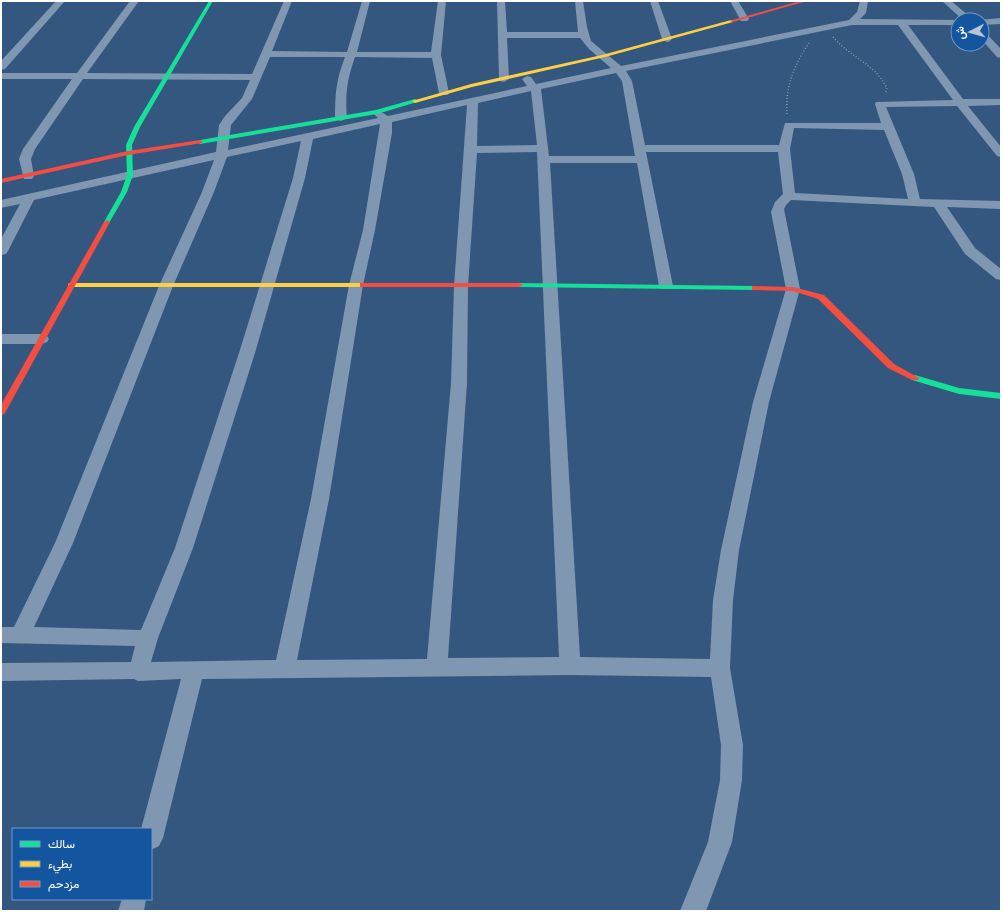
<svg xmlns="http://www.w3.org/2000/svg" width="1002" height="912" viewBox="0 0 1002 912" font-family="'Sofia Sans Condensed',Vazirmatn,sans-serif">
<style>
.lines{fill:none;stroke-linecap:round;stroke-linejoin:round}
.path{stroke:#7f97b0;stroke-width:1.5;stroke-dasharray:1 2;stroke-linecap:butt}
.street{fill:#7f97b0;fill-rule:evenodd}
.fast{fill:#16e098;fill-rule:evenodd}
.slow{fill:#ffcf43;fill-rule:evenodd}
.jam{fill:#f24e42;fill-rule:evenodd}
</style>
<rect width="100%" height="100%" fill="#345780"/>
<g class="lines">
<path class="path" d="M833 37C851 58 874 63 887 88L885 94
M787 114C785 87 794 65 809 43"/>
<path class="street" d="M56 1H65L5 69 1 70V61Z
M130 1H139L87 73 252 74 284 1H292L272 51 347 52 362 1H370L357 52H431L438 1H446L441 55 449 93 448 95H440L439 93 432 58 355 57C347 80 345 94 347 118L341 121 335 118C335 94 336 80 345 57H270L252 99 231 125 228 150 378 118 373 113 378 110 388 116 527 86 522 79 527 76 531 77 536 84 611 68 589 49 580 38H507L509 79 504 82 500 81 499 79 497 1H505L507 32H578L575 1H583L587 27 591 41 621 66 849 20 857 12 860 1H868L866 13 860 19 961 20H958V25H908L963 99H1001V105L968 106 1001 147V157L997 156 957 106 886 107 914 174 920 199 1001 201V209L947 207 975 248 1001 269V280L996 279 965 254 934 207 791 200 786 205 784 209 800 289 769 402 739 550 733 600 730 668 743 745 742 780 732 842 706 911H680L708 842 720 780 721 745 711 677 570 675 202 679 163 838 159 846 151 850V829H141L181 679 138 681 134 679 1 681V663L131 662 135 646 1 643V627H14L55 543 159 286 202 192 214 160 34 200 8 251 6 254 1 255V239L20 204 1 208V200L216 152 219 125 225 116 242 98 250 80 83 79 35 149 31 159 34 176 32 179H24L19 159 23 149 72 79H1V73H77ZM852 25H898L953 100 876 102 875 104 881 123H785L779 145H645L632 81 626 71ZM616 73 622 81 635 156H549L541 89ZM531 91 537 145 477 146 478 103ZM467 105 454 286 451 383 427 659 297 660 329 499 363 285 375 230 392 133V122ZM380 124 363 230 349 285 311 499 276 660 151 662 158 638 193 548 255 353 305 178 313 139ZM794 128 884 130 902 174 908 199 795 193 790 149ZM301 141 293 178 239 353 175 548 141 630 34 627 73 543 173 286 214 192 227 157ZM537 152 559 657 448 658 467 383 468 286 477 153ZM646 152H778L783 194 775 202 771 212 786 289 753 402 721 550 713 600 710 659 580 657 550 163H637L659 286 661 289H671L673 286Z
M650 1H658L672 39 670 41 667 42 662 39Z
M730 1H738L749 19 747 21H741Z
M942 1H951L974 20H963Z
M1001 18V24L982 25V20H979Z
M982 31 985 32 1001 49V58L997 57 982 40Z
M1 334H42L47 336 49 339 47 342 42 344H1Z
M122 899H146L144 911H118Z"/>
<path class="fast" d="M209 1H213L140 127 132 145 133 175 127 192 109 223H105L104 222 121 192 127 175 126 145 134 127Z
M415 99 417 100V102L377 114 200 144 197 142 200 140 376 110Z
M516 283 755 286 759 288 755 290 519 287H516Z
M915 375 959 388 1001 393V399L959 394 912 380 911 378 912 376Z"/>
<path class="slow" d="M731 20H733V22L605 57 472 87 415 103 412 101 471 84 602 55Z
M69 283H363L367 285 363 287H72L68 285Z"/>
<path class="jam" d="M800 1H807L733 22 729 21Z
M200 140 202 141V143L128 155 1 183V179L128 151Z
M107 220 110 222 5 413 1 416V405L104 222Z
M360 283H519L523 285 519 287H360Z
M752 286 793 287 824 295 894 364 919 378 918 380H912L888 368 818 299 793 291 755 290H752Z"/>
</g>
<rect width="1002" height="912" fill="none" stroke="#ffffff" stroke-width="4"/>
<rect x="12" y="828" width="140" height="72" fill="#1455a0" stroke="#7299c6"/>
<rect x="20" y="841" width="20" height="6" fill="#16e098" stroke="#7299c6"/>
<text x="48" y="848" font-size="12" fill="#ffffff">سالك</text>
<rect x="20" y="861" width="20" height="6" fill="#ffcf43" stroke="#7299c6"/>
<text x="48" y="868" font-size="12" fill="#ffffff">بطيء</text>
<rect x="20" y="881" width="20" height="6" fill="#f24e42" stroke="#7299c6"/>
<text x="48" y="888" font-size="12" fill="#ffffff">مزدحم</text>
<g transform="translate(970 32) rotate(264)"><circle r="19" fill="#1455a0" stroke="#7299c6"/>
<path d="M0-3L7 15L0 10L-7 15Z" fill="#b8c4d3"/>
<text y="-6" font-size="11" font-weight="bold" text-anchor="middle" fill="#ffffff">ش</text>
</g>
</svg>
